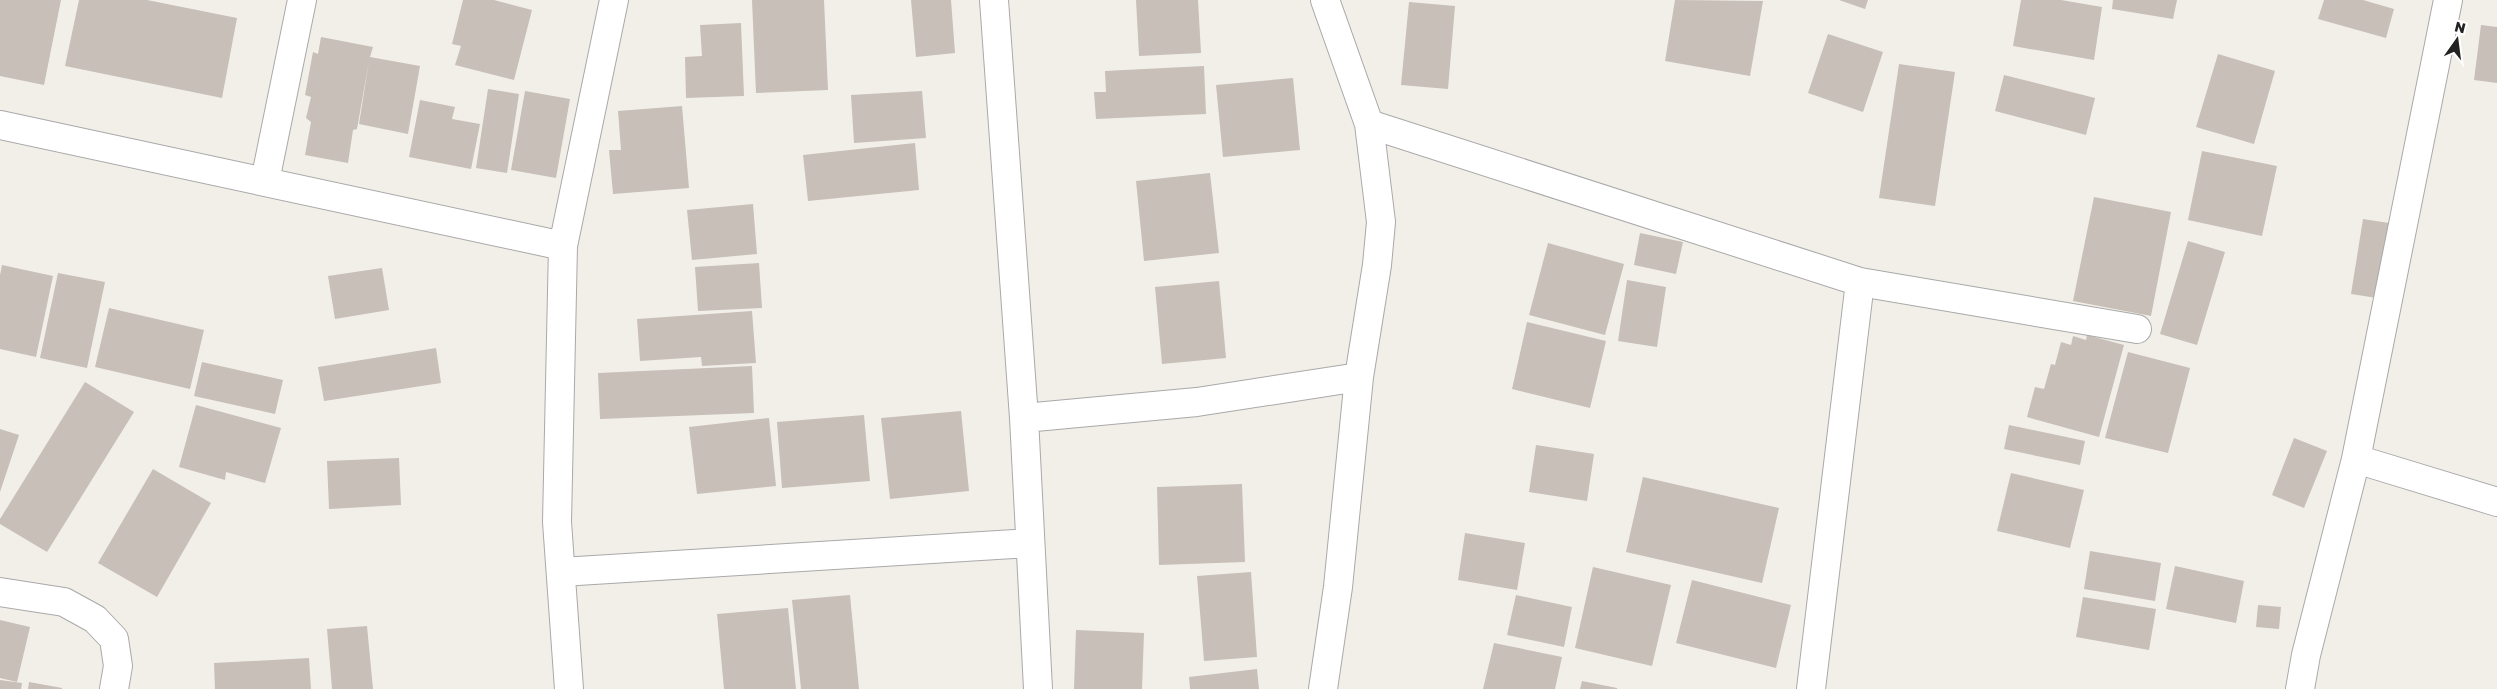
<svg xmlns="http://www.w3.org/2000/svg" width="2497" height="689" viewBox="0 0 2497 689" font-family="'Golos Text',sans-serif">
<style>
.building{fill:#c7bfb8}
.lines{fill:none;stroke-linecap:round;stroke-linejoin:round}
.minor-casing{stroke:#a9a9a9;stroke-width:30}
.minor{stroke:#fff;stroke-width:28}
</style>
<rect width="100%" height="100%" fill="#f2efe9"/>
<path class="building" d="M0 0H61L44 85 0 76Z
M79 0H147L237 18 222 98 65 66Z
M463 0H494L532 10 514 80 455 65 461 46 452 44Z
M752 0H824L828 90 756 93Z
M911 0H951L955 53 916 57Z
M1136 0H1198L1201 53 1139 56Z
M1675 0 1763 1 1750 76 1665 61Z
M1839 0H1868L1865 9Z
M2021 0H2061L2102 7 2094 60 2013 46Z
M2113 0H2177L2173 19 2112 9Z
M2324 0H2363L2394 9 2386 38 2318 19Z
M1409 2 1455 6 1448 89 1401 85Z
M741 23 744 96 686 98 685 57 702 56 700 25Z
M2481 25 2497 27V83L2474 80Z
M1828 34 1883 52 1863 112 1808 93Z
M321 37 373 47 370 57 420 66 408 134 359 124 369 61 357 129 353 130 348 163 305 155 311 122 306 118 311 97 305 95 313 52 318 54Z
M2218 54 2275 71 2254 144 2196 127Z
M1899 64 1955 72 1935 206 1879 198Z
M1204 66 1206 114 1096 119 1094 92H1106L1105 71Z
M2004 75 2095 98 2086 135 1995 111Z
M1293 78 1300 150 1223 157 1216 85Z
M488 89 519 94 507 173 476 168Z
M525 91 570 99 556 178 511 170Z
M922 91 926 138 854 143 851 95Z
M420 100 455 107 452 119 480 124 471 169 409 157Z
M682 106 689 188 613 194 609 150H621L618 111Z
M915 143 919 190 808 201 803 155Z
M2202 151 2277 166 2262 236 2188 220Z
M1210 173 1219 253 1144 261 1136 181Z
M2094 197 2171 212 2151 316 2073 301Z
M753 204 757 254 692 260 687 210Z
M2363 219 2389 223 2377 298 2351 294Z
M1640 233 1683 242 1676 274 1634 265Z
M2188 241 2225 252 2197 345 2160 334Z
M1548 243 1624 264 1605 335 1529 315Z
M759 263 762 308 698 311 695 267Z
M2 265 53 276 36 357 0 349V275Z
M382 268 389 310 335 319 328 276Z
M58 273 105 282 87 368 40 358Z
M1627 280 1666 287 1657 347 1618 341Z
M1219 281 1226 358 1162 364 1155 287Z
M109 308 204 330 190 389 95 367Z
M752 311 756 363 702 366 701 357 640 361 637 319Z
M1527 322 1606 341 1590 408 1512 389Z
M2087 335 2124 345 2099 437 2027 417 2035 387 2044 389 2051 364 2055 365 2061 342 2071 345 2073 336 2086 340Z
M436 348 441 383 324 401 318 367Z
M2128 352 2190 368 2168 453 2105 438Z
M202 362 283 380 275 414 194 396Z
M752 366 754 413 600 419 598 373Z
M85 382 134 412 47 552 0 524V519Z
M196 405 281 428 265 483 226 472 225 480 179 467Z
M961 411 969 491 890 499 881 418Z
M864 415 870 481 782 488 777 422Z
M769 418 776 486 697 494 689 427Z
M2009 425 2085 441 2080 465 2004 449Z
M0 429 19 435 0 492Z
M2294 438 2327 451 2304 508 2272 495Z
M1536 445 1594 454 1587 501 1529 492Z
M399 458 401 505 329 509 327 461Z
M153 469 211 503 157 597 98 563Z
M2011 473 2084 490 2070 548 1997 531Z
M1643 477 1779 508 1762 583 1626 552Z
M1242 484 1245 562 1159 565 1157 487Z
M1465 533 1525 543 1517 590 1458 580Z
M2090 551 2161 563 2155 601 2084 589Z
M2175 566 2244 581 2236 623 2166 609Z
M1593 567 1671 585 1652 666 1575 648Z
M1251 572 1257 657 1204 661 1197 576Z
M1692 580 1791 605 1776 668 1676 643Z
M850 595 859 689H801L792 600Z
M1516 595 1572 607 1564 647 1507 635Z
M2083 597 2156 609 2149 650 2076 637Z
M2258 605 2281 607 2279 629 2256 627Z
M788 608 796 689H724L717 614Z
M0 620 30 627 17 682 0 678Z
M367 626 373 689H332L327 629Z
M1076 630 1144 633 1142 689H1074Z
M1494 643 1562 657 1555 689H1483Z
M309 658 311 689H215L214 663Z
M1257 669 1259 689H1190L1189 677Z
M0 680 22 683 21 689H0Z
M1582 681 1617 688V689H1580Z
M29 682 62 688V689H28Z"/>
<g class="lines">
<defs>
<path id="minor" d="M994 0 1024 418 1038 689
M1369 124 1860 282 2137 329
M0 125 563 246
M265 181 302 0
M1024 418 1197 402 1359 377
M2356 459 2497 502
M561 572 1030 543
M0 592 64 602 95 619 114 639 118 666 114 689
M569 689 557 522 563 246 614 0
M1323 689 1338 587 1359 377 1377 265 1381 222 1369 124 1325 0
M1811 689 1860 282
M2300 689 2306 655 2356 459 2448 0"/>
</defs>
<use href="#minor" class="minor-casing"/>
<use href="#minor" class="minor"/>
</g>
<g transform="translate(2457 40) rotate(14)" stroke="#ffffff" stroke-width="4" paint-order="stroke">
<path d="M0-4L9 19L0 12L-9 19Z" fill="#222222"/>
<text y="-8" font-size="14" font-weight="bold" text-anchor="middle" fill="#222222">N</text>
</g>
</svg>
